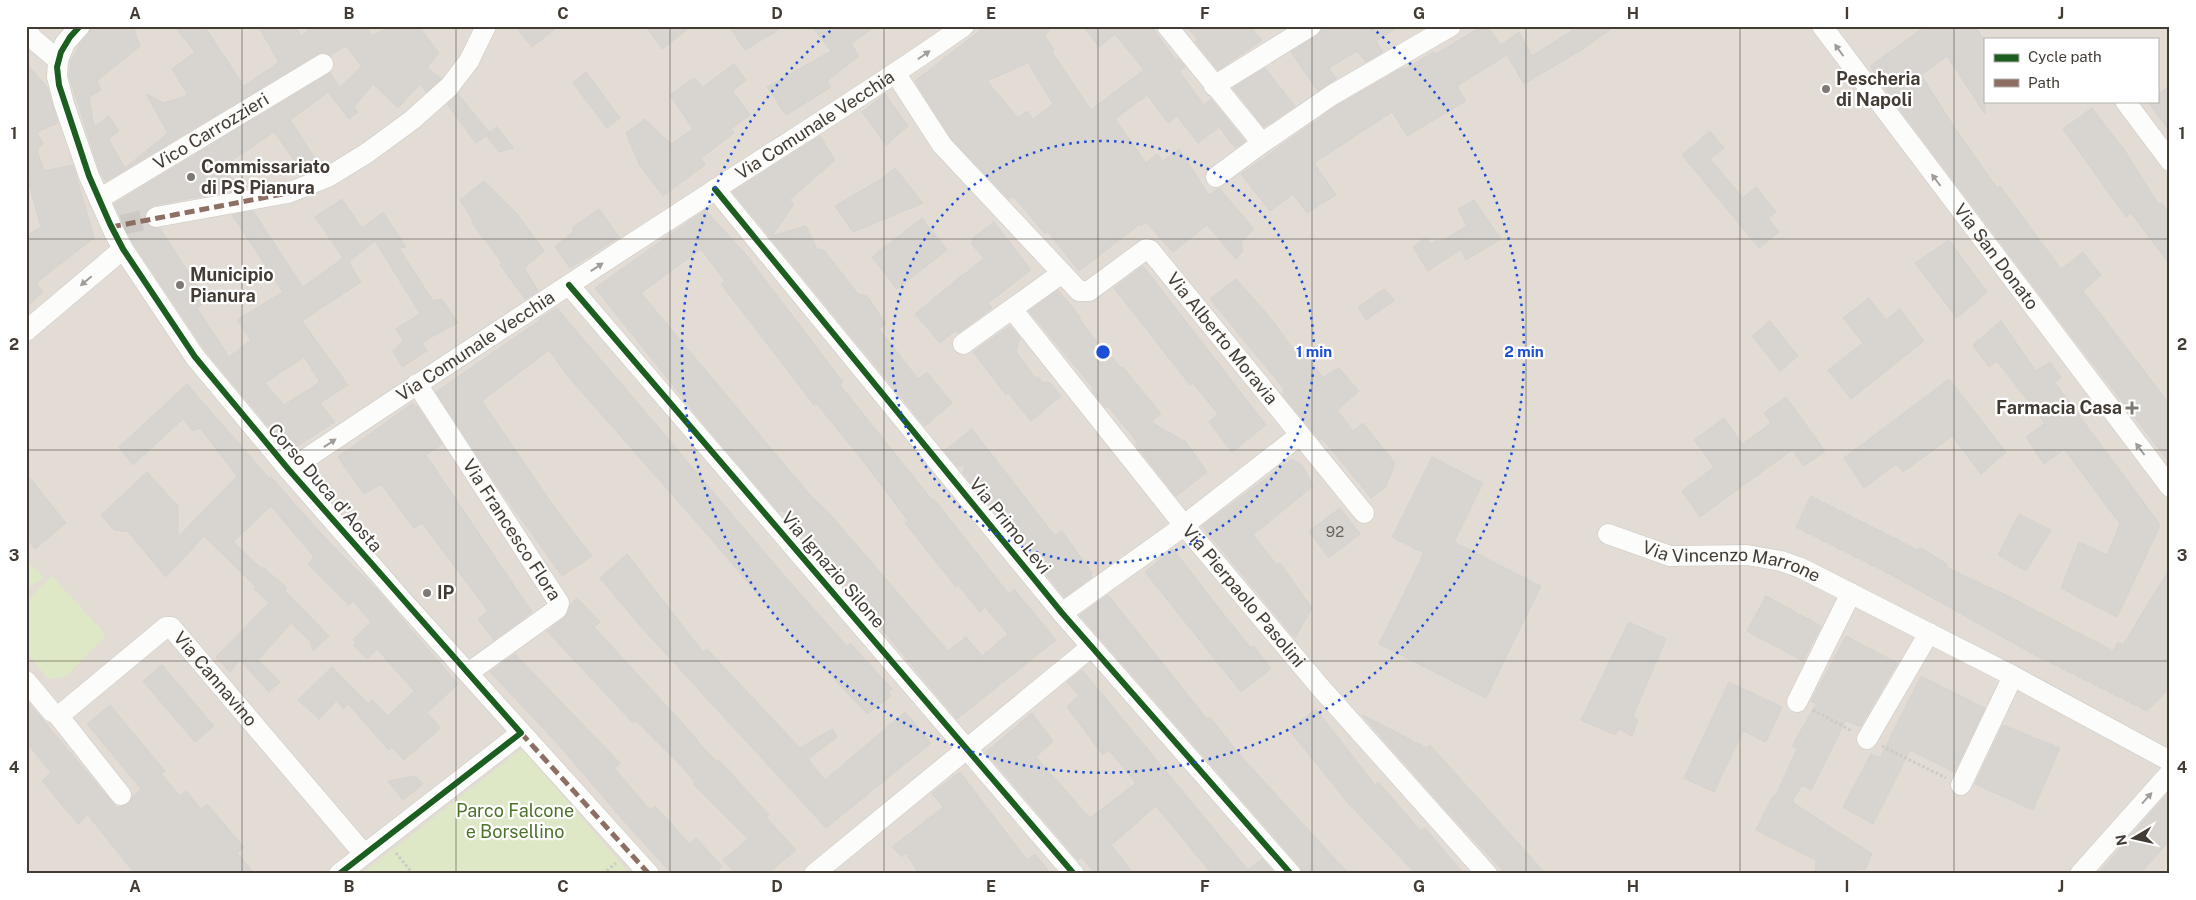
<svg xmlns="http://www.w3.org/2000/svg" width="2196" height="900" viewBox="0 0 2196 900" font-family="'Public Sans',sans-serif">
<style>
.residential{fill:#e2dcd4;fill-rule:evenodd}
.green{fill:#dee8c7}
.building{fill:#d8d4d0;stroke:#d6d2cd;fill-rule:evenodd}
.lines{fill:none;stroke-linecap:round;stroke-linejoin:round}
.minor-tunnel{stroke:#ccc8c3;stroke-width:20;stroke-dasharray:20 10;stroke-linecap:butt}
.minor-casing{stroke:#cac7c3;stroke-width:21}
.path{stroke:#cccac6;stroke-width:3;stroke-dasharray:2.5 2.5;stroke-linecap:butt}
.minor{stroke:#fcfcfb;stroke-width:20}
.quiet{stroke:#8d6e63;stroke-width:5;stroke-dasharray:10 5;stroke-linecap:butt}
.cycleway-casing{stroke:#fff;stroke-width:9}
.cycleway{stroke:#1b5e20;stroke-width:6}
.oneway{fill:#a09c98}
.grid{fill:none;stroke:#433c34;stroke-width:1;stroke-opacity:0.55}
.ring{fill:none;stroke:#1d4ed8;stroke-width:2.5;stroke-dasharray:2.5 5}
.poi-dot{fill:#7f7973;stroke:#fff;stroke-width:2}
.labels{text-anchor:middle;stroke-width:4.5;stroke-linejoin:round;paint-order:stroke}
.number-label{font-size:15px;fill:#69635c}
.poi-label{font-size:18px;font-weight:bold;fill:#433c34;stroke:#fff;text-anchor:start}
.street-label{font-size:18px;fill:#433c34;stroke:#fff}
.park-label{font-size:18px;fill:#4c7329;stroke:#fff}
.centre{fill:#1d4ed8;stroke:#fff;stroke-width:2.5}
.ring-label{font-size:15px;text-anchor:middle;font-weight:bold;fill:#1d4ed8;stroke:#fff;stroke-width:4.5;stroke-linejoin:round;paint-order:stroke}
.neatline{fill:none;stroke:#433c34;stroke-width:2}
.grid-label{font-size:16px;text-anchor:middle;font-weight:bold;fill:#433c34}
</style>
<rect width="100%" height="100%" fill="#eeebe7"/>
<path class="residential" d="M26 26H2170V874H26ZM1985 39H2157V101H1985Z"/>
<path class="green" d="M26 559 44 578 26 589Z
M52 576 106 635 66 677 48 679 26 651V602Z
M522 749 630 874H361Z"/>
<path class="building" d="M92 26H133L140 46 97 81 101 90 89 97 94 127 109 116 119 131 108 139 125 168 168 133 146 94 164 103 188 95 172 69 195 52 174 26H204L244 86 279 62 258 26H296L301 36 314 26H366L372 36 391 26H419L439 53 427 67 441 79 426 92 420 84 398 108 373 84 354 107 358 112 349 119 328 92 290 120 321 167 304 174 274 132 222 167 242 189 154 205 148 208 144 219 147 224 152 228H160L207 301 197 308 229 357 251 340 237 320 283 292 232 215 253 211 303 287 343 258 315 217 342 199 362 228 383 212 406 247 399 248 433 301 442 299 458 323 422 342 427 351 402 367 393 351 404 341 396 329 420 314 375 241 349 262 361 282 302 321 348 385 320 403 335 422 289 451 205 350 133 243 114 204 330 73 340 87 362 66 346 46 330 55 323 52 317 54 106 181 100 172 69 76 71 61 80 44 89 33ZM304 357 320 382 284 405 265 383Z
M515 26H559L532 47Z
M646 26H692L662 49Z
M729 26H785L745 50Z
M812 26H875L851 44 859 56 827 81 831 87 786 115 767 87 831 51Z
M986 26H1055L1044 35 1054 50 1052 52 1091 110 1144 70 1115 34 1099 47 1083 26H1151L1176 60 1178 58 1185 67 1179 71 1204 105 1211 99 1245 141 1235 148 1219 127 1198 143 1177 116 1168 123 1147 95 1115 119 1146 163 1157 154 1163 161 1179 149 1209 195 1219 188 1254 229 1241 242 1243 251 1236 259 1207 225 1173 252 1146 222 1141 226 1140 224 1079 271 1048 232 1045 234 1013 196 1009 199 951 138 915 81ZM1028 63 1053 104 1033 119 1027 111 1018 118 987 81Z
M1186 26H1250L1262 40 1218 70 1195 42 1198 40Z
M1325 26H1399L1376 41 1383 52 1366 62 1357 51 1329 68 1336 79 1318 91 1291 52 1317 36Z
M1482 26H1487L1501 45 1519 32 1532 56 1579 26H1615L1583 49 1524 84 1507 55 1457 86 1466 101 1407 136 1392 112 1314 163 1336 195 1307 213 1293 194 1270 211 1241 174 1338 105 1397 71 1404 68 1405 69 1434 52 1436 54Z
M1926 26H1975L1985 41V114L1947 56 1921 75 1956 130 1997 188 2000 186 2061 269 2083 252 2101 275 2083 291 2170 405V463L2060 321 1901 111 1870 66Z
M26 63 47 87 58 123 37 132 43 144 37 150 44 171 73 165 94 238 36 283 43 292 26 308V236L41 227 26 173Z
M734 64 746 80 732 91 750 115 731 129 734 133 701 158 705 165 663 196 640 166 626 133 645 119 671 144 693 129 670 95 694 78 703 87Z
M1265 68 1295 106 1264 127 1233 88Z
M586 72 620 118 607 128 573 83Z
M2170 86V132L2148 102 2157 101V95Z
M458 94 490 133 476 143 447 104Z
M885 94 908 126 886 145 862 112Z
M2092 108 2125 151 2159 205 2162 203 2170 214V265L2131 213 2126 217 2063 129Z
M497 127 514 148 499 152 486 135Z
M1710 131 1724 148 1710 159 1743 198 1756 187 1776 212 1768 218 1779 232 1759 248 1682 155Z
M820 136 835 160 789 200 794 204 772 236 806 226 817 249 824 250 858 294 867 296 886 324 879 329 918 379 927 372 952 403 925 426 733 192Z
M895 168 923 203 853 232 835 206 881 179Z
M484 181 518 215 544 251 524 268 538 291 525 299 500 265 502 263 472 223 473 221 460 200Z
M1474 200 1501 239 1466 260 1461 249 1428 271 1413 247 1426 237 1430 244 1438 240 1440 242 1467 226 1458 209Z
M599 209 619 237 570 268 555 247 573 232V227Z
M705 210 744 252 843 382 840 385 932 500 934 499 1009 594 1014 589 1056 640 957 719 782 510 779 512 703 423 595 288ZM701 249 725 281 721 284 814 405 816 403 863 461 908 521 905 523 956 587 958 585 980 612 985 607 1008 634 982 656 966 637 948 651 828 512 810 495 641 293Z
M922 218 947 250 897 289 872 257Z
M994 222 1031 270 988 303 992 308 958 333 956 330 940 343 915 314 966 272 967 274 968 271 984 258 972 245 973 238Z
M1949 240 1987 292 1957 318 1915 263Z
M1143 266 1266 425 1232 452 1209 422 1218 414 1193 383 1190 385 1114 288Z
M1236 279 1268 315 1294 350H1301L1323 377 1339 368 1359 391 1337 410 1353 431 1363 423 1395 463 1385 488 1371 498 1322 438 1320 440 1283 395 1284 389 1210 299Z
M1384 289 1395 300 1366 320 1358 307Z
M1058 290 1081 318 1079 319 1100 346 1102 345 1121 368 1123 367 1161 414 1151 422 1186 442 1207 472 1176 496 1135 444 1137 442 1108 406 1106 408 1092 390 1094 389 1029 311Z
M1869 298 1886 320 1900 309 1924 341 1851 399 1828 370 1863 343 1843 318Z
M557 308 787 579 847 646 850 643 892 689 888 692 891 696 867 714 817 660 815 661 705 532 571 380 549 350 482 401 555 508 592 556 562 576 496 484 436 392 540 320 539 319Z
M1770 321 1798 356 1780 371 1752 336Z
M2001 321 2036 371 2050 362 2061 377 2055 383 2159 523V528L2117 617 2061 588 2079 542 2107 555 2120 524 2064 449 2044 464 2026 437 2045 423 1997 361 1989 367 1973 345Z
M1010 326 1020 338 1016 351 1035 378 1037 376 1043 383 1049 382 1061 396 1031 421 1008 393 1006 395 973 352Z
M1949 379 2006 452 1981 474 1952 436 1903 472 1896 464 1864 488 1844 458Z
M187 384 270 479 271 477 329 542 378 591 458 684 427 713 441 728 404 760 392 747 389 750 348 704 344 709 336 701 319 719 298 700 332 667 369 704 372 700 388 716 414 691 377 649 367 659 354 646 356 643 353 640 371 622 353 601 349 605 308 564 314 557 271 506 233 542 261 568H264L286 587 285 591 329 636 313 651 311 642 291 623 258 660 280 682 269 692 240 660 230 672 216 657 269 603 255 590 256 587 204 536 166 577 128 532 114 530 101 515 147 472 178 506V537L237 476 200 428 193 431 183 419 133 465 119 447Z
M1786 397 1825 451 1804 466 1792 450 1700 517 1682 491 1714 467 1694 440 1724 418 1742 444 1771 423 1764 413Z
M413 403 416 407 417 406 442 444 426 455 532 612 494 640 478 619 488 611 422 523 414 528 381 484 364 494 338 457Z
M972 429 1055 536 1062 531 1092 573 1090 574 1092 577 1065 597 963 473 965 466H957L944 451Z
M1432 457 1483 483 1454 542 1541 586 1486 698 1379 644 1424 553 1392 537Z
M1292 459 1302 465 1313 486 1253 535 1277 565 1280 563 1312 608 1295 638 1202 526Z
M26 473 66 523 35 549 26 538Z
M1811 496 1918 550 1920 547 1947 564 1946 567 2012 598 2113 651 2118 642 2123 645 2170 568V688L2147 711 2033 654 1888 573 1796 527Z
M1340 508 1360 534 1329 558 1309 531Z
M2019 514 2051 530 2026 571 1998 555Z
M1173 549 1225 616 1251 648 1254 646 1271 669 1241 692 1145 572Z
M627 554 703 652 707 649 800 748 832 729 837 737 808 759 825 780 905 712 931 743 826 828 641 627 600 578Z
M1108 595 1207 719 1210 717 1239 754 1349 874H1303L1300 866 1080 615Z
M1766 596 1821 626 1803 661 1747 631Z
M577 598 600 622 594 627 697 739 696 740 717 762 719 760 769 815 766 817 796 850 767 874H736L723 860 748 839 693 784 695 782 683 768 636 721 633 723 547 631 564 618 571 604Z
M1629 622 1666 639 1633 716 1638 720 1632 736 1619 729 1615 735 1581 720Z
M1846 636 1897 663 1860 727 1846 720 1811 790 1802 785 1792 802 1872 854 1865 870 1855 869 1853 874H1815L1816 860 1756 830 1773 796 1775 797 1797 749 1792 746 1816 704 1811 701Z
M515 654 620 763 614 768 650 810 655 806 690 844 696 838 722 866 715 874H672L630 828 556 742 490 672Z
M162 665 214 726 195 742 143 681Z
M1082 670 1248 870 1262 859 1275 874H1212L1156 806 1111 845 1134 874H1095L1082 857 1078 860 986 752 1032 713 1053 741 1036 757 1090 818 1136 783 1109 750 1103 755 1067 707 1079 695 1067 682Z
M1921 676 1985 708 1954 772 1910 750 1873 824 1843 807 1871 754 1880 758Z
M1729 682 1782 707 1766 742 1743 731 1714 792 1684 778Z
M26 700 117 808 129 804 133 796 141 789 87 724 110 705 165 771 161 774 180 796 186 791 201 809 207 804 244 847 237 853 255 874H135L88 815 78 824 42 781 51 773 26 742Z
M1316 709 1375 785 1378 782 1421 831 1425 828 1464 874H1416L1348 803 1289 730Z
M1362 715 1427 748 1430 745 1546 874H1506L1444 808Z
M2003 725 2060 748 2033 810 1975 784Z
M960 772 1027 860 1035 854 1051 874H919L906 853 902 857 892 847 943 807 932 793Z
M415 776 423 784 403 800 388 781Z
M2170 791V840L2140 874H2098Z"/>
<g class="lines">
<path class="minor-tunnel" d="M122 225 156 217"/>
<defs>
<g id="minor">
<path d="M80 26 65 43 58 60 57 77 64 104 89 176 113 230 123 249 195 357 289 470 401 599 649 874"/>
<path d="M1167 26 1262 143 1332 95 1451 26"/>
<path id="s1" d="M1822 26 2170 487"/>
<path d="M26 29 33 39 58 60"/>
<path id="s2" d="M896 74 942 145 1079 291H1089L1146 249 1150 250 1364 513"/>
<path d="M1214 86 1311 26"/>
<path d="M2125 101 2170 161"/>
<path d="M1216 177 1262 143"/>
<path d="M715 189 1062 613 1291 874"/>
<path id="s3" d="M99 199 323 64"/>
<path d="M156 217 288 193 328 177 367 153 412 120 449 87 469 61 486 26"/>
<path d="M569 285 1074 874"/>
<path id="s4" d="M1012 309 1183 524 1320 687 1487 874"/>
<path d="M26 331 123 249"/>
<path d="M963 344 1062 273"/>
<path id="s5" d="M417 384 559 603 557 609 468 673"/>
<path id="s6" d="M289 470C429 376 571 283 713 191 797 136 882 84 964 26"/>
<path id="s7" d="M1608 534 1670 556 1747 555 1781 561 1801 568 2013 676 2170 761"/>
<path d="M1062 613 1174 533 1300 435"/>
<path id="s8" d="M26 681 52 712 60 715 166 627H171L364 854"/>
<path d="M1797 702 1851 593"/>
<path d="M57 714 121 795"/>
<path d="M1867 739 1929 633"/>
<path d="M1961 785 2013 676"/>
<path d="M339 874 521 733"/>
<path d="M814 874 1091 647"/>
<path d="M2080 874 2170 773"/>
</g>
</defs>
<use href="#minor" class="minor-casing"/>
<path class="path" d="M1813 710 1852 731
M1882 746 1946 778
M396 853 413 874
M603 874 616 863"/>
<use href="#minor" class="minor"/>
<path class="quiet" d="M111 227 288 193 307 187
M521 733 649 874"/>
<defs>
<path id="cycleway" d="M80 26 70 37 61 52 57 67 59 85 89 176 110 224 123 249 195 357 289 470 521 733 339 874
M715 189 1062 613 1291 874
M569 285 1074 874"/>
</defs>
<use href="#cycleway" class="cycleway-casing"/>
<use href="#cycleway" class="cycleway"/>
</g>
<defs><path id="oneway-solid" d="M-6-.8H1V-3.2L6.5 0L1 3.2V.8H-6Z" transform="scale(1.25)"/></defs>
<g class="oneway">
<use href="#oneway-solid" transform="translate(1839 50) rotate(-126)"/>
<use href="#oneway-solid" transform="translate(924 55) rotate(-35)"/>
<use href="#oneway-solid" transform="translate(1936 180) rotate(-127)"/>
<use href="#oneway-solid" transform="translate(597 267) rotate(-33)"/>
<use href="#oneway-solid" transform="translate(86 281) rotate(140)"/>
<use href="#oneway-solid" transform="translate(330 443) rotate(-34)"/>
<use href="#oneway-solid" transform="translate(2140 449) rotate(-127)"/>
<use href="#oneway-solid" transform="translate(2147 798) rotate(-48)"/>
</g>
<path class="grid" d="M242 26V874M456 26V874M670 26V874M884 26V874M1098 26V874M1312 26V874M1526 26V874M1740 26V874M1954 26V874M26 239H2170M26 450H2170M26 661H2170"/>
<g class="ring">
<circle cx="1103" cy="352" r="211"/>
<path d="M1371 27A421 421 0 1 1 835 27"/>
</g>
<g class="poi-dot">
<circle cx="1826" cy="89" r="5"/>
<circle cx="191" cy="177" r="5"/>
<circle cx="180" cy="285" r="5"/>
<path d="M2129.5 400.5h5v5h5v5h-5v5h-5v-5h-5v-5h5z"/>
<circle cx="427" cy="593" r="5"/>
</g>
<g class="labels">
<g class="number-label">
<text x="1335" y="537">92</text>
</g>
<g class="poi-label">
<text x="1836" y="85">Pescheria<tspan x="1836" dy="21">di Napoli</tspan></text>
<text x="201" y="173">Commissariato<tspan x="201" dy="21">di PS Pianura</tspan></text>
<text x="190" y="281">Municipio<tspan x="190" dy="21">Pianura</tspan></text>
<text x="2122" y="414" text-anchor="end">Farmacia Casa</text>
<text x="437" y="599">IP</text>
</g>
<g class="street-label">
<text dy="6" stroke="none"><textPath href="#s6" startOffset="629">Via Comunale Vecchia</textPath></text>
<text dy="6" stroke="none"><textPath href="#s3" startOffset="131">Vico Carrozzieri</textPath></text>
<text dy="6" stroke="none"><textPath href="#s1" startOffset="289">Via San Donato</textPath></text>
<text dy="6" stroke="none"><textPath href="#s2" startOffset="484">Via Alberto Moravia</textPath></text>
<text dy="6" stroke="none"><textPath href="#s6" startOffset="224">Via Comunale Vecchia</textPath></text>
<text transform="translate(325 488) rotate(49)" y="6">Corso Duca d'Aosta</text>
<text transform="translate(1010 526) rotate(51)" y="6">Via Primo Levi</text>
<text dy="6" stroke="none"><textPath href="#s5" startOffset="174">Via Francesco Flora</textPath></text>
<text dy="6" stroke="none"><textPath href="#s7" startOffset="128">Via Vincenzo Marrone</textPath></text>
<text transform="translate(833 570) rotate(49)" y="6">Via Ignazio Silone</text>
<text dy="6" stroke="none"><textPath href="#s4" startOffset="369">Via Pierpaolo Pasolini</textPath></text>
<text dy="6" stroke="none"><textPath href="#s8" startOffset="260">Via Cannavino</textPath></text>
</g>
<g class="park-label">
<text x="515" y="817">Parco Falcone<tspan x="515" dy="21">e Borsellino</tspan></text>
</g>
</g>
<circle cx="1103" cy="352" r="8" class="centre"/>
<g class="ring-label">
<text x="1314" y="357">1 min</text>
<text x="1524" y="357">2 min</text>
</g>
<rect width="2196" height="900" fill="none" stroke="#ffffff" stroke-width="55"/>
<rect x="1984" y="38" width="175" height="65" fill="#ffffff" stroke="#b4b1ae"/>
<rect x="1994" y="54" width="25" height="8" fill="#1b5e20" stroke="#b4b1ae"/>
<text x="2028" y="62" font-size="15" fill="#433c34">Cycle path</text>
<rect x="1994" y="79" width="25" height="8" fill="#8d6e63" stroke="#b4b1ae"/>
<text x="2028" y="88" font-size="15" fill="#433c34">Path</text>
<g transform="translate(2134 838) rotate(261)" stroke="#ffffff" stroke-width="4" paint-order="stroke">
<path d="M0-4L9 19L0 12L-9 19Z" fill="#433c34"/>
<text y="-8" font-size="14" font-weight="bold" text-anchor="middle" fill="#433c34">N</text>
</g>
<rect x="28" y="28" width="2140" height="844" class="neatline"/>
<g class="grid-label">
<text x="135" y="19">A</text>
<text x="349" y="19">B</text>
<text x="563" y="19">C</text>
<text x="777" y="19">D</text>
<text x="991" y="19">E</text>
<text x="1205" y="19">F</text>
<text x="1419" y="19">G</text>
<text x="1633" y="19">H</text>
<text x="1847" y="19">I</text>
<text x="2061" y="19">J</text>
<text x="14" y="139">1</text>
<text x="2182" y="139">1</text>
<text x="14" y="350">2</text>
<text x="2182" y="350">2</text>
<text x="14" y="561">3</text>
<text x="2182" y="561">3</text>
<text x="14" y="773">4</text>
<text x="2182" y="773">4</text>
<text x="135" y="892">A</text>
<text x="349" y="892">B</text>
<text x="563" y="892">C</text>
<text x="777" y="892">D</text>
<text x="991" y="892">E</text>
<text x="1205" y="892">F</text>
<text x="1419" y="892">G</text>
<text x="1633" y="892">H</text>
<text x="1847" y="892">I</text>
<text x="2061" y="892">J</text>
</g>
</svg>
